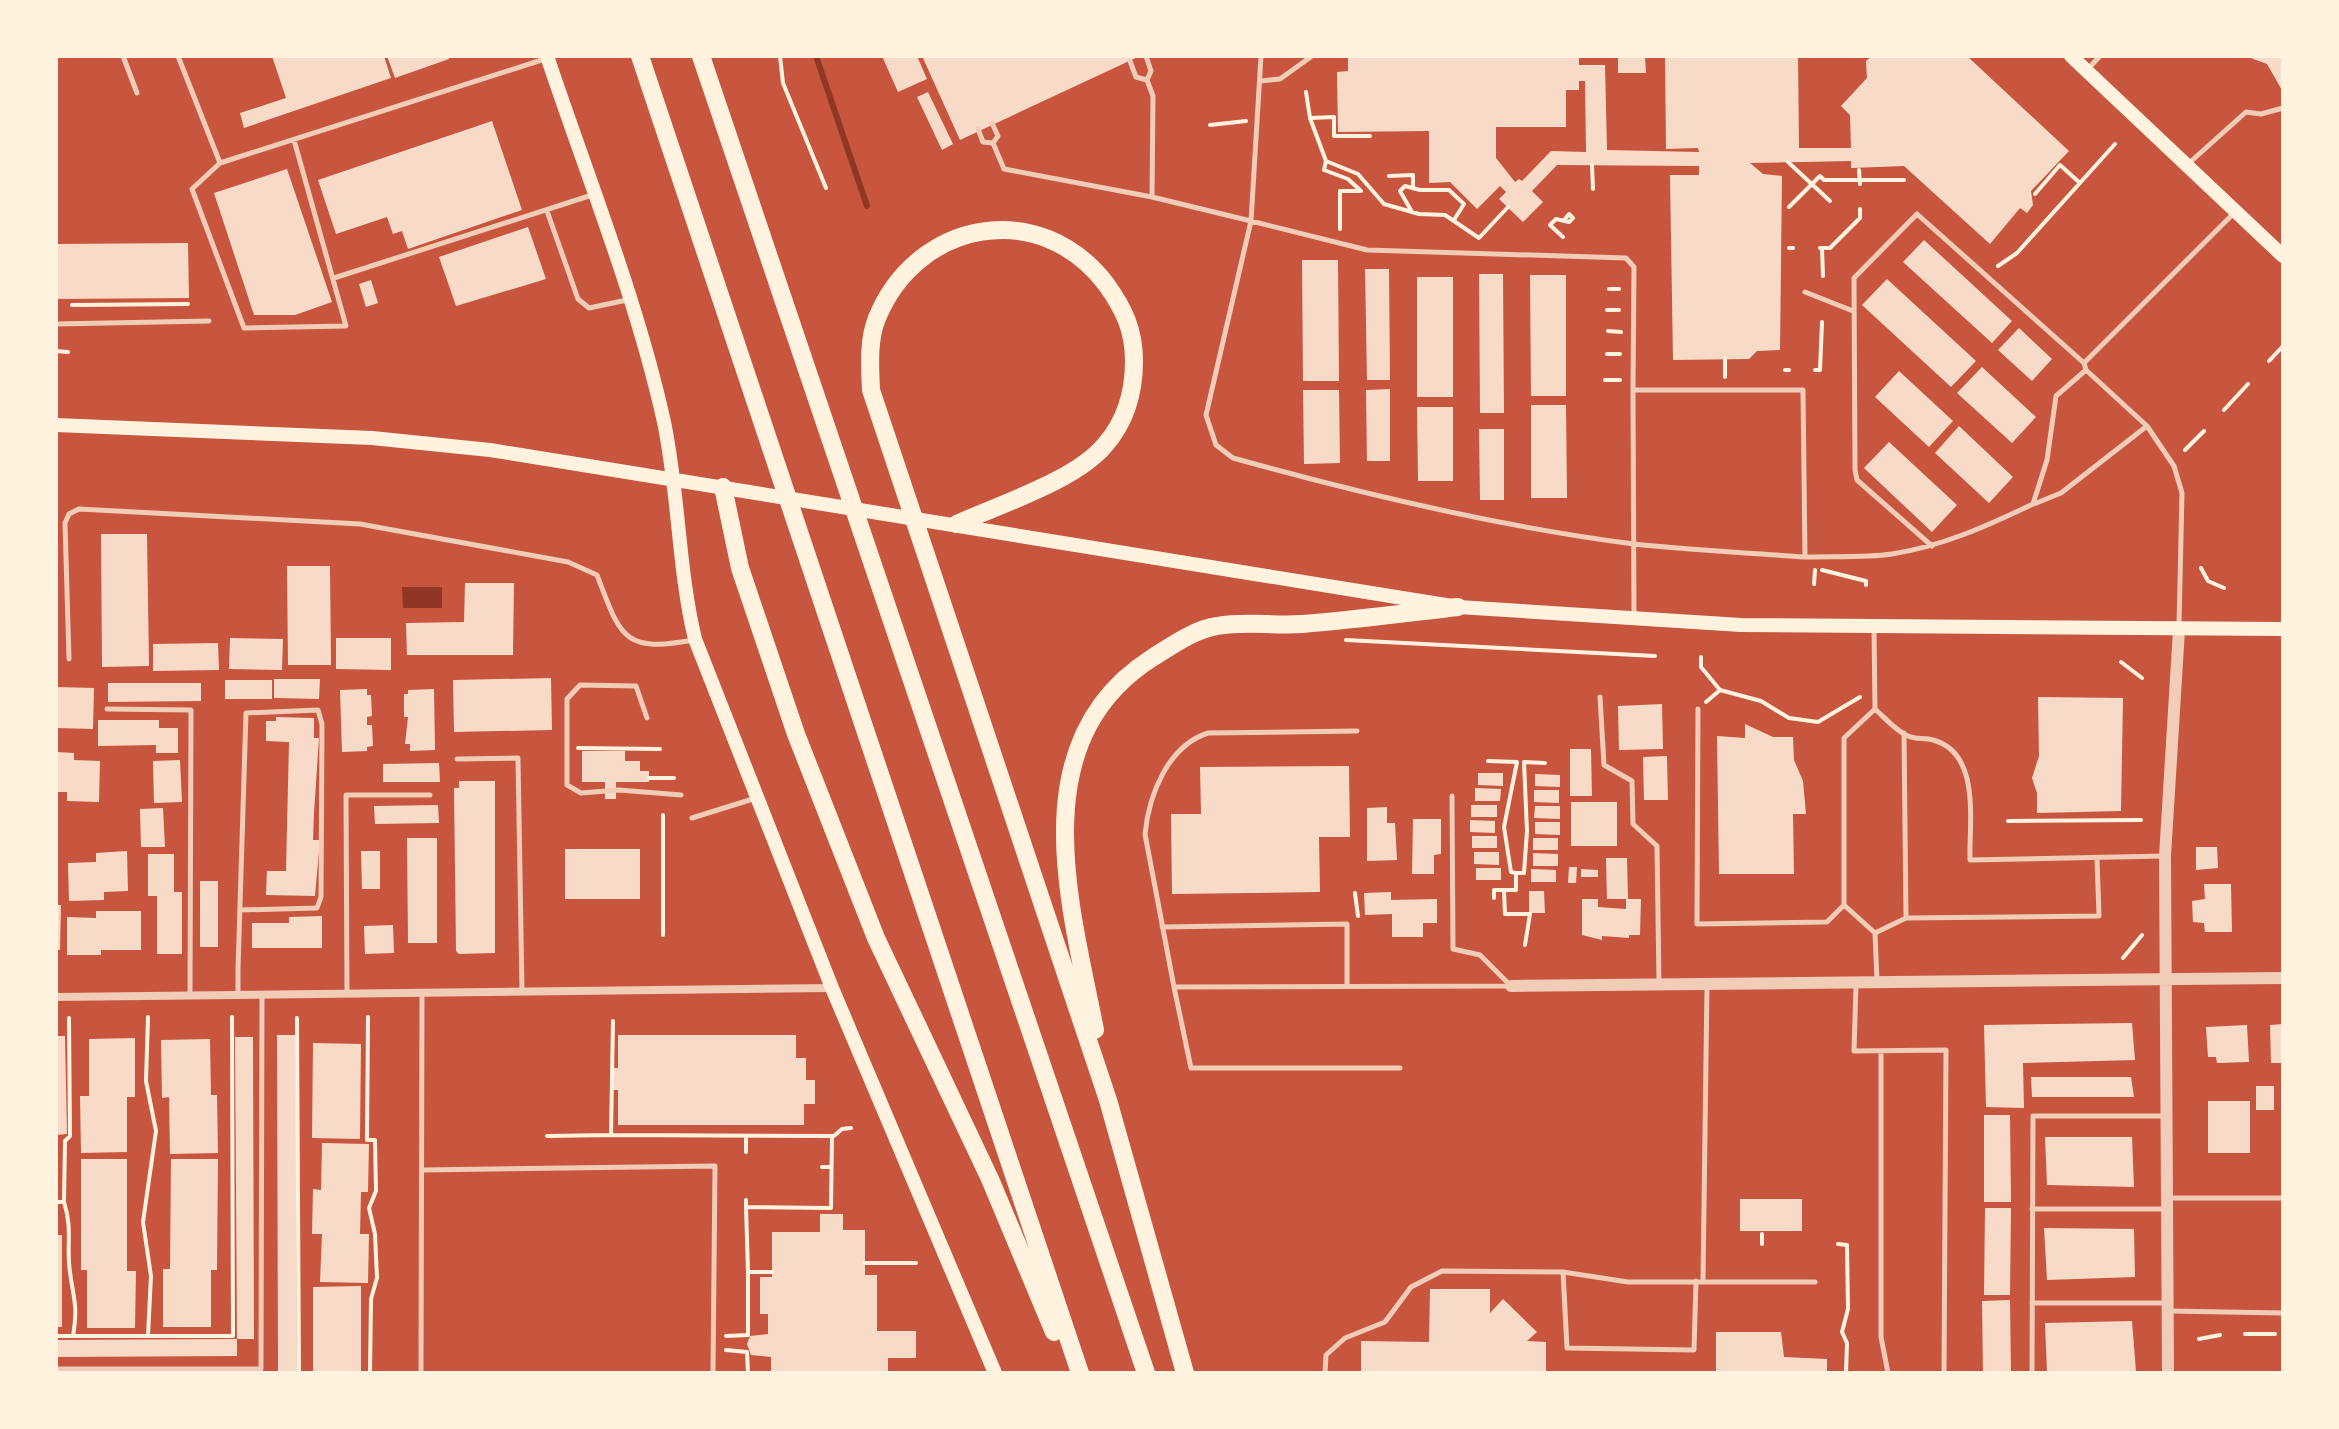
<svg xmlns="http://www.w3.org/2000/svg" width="2339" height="1429" viewBox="0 0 2339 1429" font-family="'DejaVu Sans',sans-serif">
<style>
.water{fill:#8f3625}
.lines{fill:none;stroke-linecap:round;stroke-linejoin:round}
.stream{stroke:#8f3625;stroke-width:6}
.building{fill:#f7dbc8;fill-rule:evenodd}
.path{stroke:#fff3e0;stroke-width:4}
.service{stroke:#f1ccb7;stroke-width:5}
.minor{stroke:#f1ccb7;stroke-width:8}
.tertiary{stroke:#f1ccb7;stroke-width:12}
.secondary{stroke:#fff3e0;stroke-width:14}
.motorway{stroke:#fff3e0;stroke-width:18}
</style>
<rect width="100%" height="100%" fill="#c8553d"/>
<path class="water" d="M402 587H442V608H403Z"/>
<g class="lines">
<path class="stream" d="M816 56 867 206"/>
</g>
<path class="building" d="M272 56H384L391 78 244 128 240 113 286 98Z
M387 56H448L449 59 395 78Z
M882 56H917L927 79 898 92Z
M922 56H1140L960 140Z
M1348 56 1579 58V65H1605L1607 150 1699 152 1698 148 1666 149 1665 56H1798L1799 148H1851L1850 115 1841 106 1867 78 1866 61 1872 56H1967L2069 151 2031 191 2033 205 2027 213 2020 208 1990 244 1904 166 1851 168V161L1750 163 1763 174 1782 176 1780 350 1757 351 1749 359 1673 360 1670 175H1699V166L1557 165 1532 191 1543 202 1523 222 1499 199 1506 192 1500 186 1477 209 1450 182 1429 183V131L1338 132 1337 72 1348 71ZM1579 81H1585L1586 152 1551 151 1522 181 1519 179 1515 182 1496 158V127H1566V90H1579Z
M1618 56H1645L1646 73H1618Z
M2245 56H2283V92L2267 64Z
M928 92 953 144 942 150 917 97Z
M492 121 522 210 408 249 402 231 393 234 387 217 336 234 318 180Z
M287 169 332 302 295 315H254L214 193Z
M528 227 546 279 456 306 439 257Z
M1924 240 2012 321 1992 343 1903 262Z
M188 243 189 298 56 299V244Z
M1302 260H1338L1339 381H1303Z
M1365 269H1389L1390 380H1367Z
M1479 274H1503L1504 413H1480Z
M1530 275H1566V396H1531Z
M1417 277H1453V397H1417Z
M1887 279 1976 361 1951 387 1862 305Z
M371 280 378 303 366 307 359 284Z
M2019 328 2052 359 2032 381 1998 350Z
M1982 367 2036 417 2012 443 1957 393Z
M1899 371 1953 421 1929 447 1875 397Z
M1390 389V461H1367L1366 390Z
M1303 390H1339L1340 463 1304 464Z
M1531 405H1566L1567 498H1531Z
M1417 407H1453V481H1418Z
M1959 426 2013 477 1989 503 1935 453Z
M1479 429H1504V500H1480Z
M1889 442 1957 505 1932 532 1864 468Z
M101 534H147L149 666 102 667Z
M287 566H330L331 665H288Z
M465 583H514L513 655H407L406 623 464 622Z
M230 638 283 639 282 670 229 669Z
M336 638H391V670L336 669Z
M218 643 219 670 153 671V644Z
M551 678 552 730 454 732 453 680Z
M274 679H320L319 699 274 698Z
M225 680H272V699H225Z
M108 683H201V701L108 702Z
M56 687 94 688 93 729 56 728Z
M367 689V695H371L372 716 367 717V725H372L373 746 367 747V751L342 752 340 690Z
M434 689 435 750 410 751V744H405L408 717H404V694H408V690Z
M2038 697 2123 698 2121 811 2037 813V793L2032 778 2039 756Z
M1662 704 1663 749 1619 750 1618 706Z
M276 717 314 718V738H319L314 813 313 840H320L315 896 266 895 267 871H286L289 742 266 741V721H276Z
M98 720H159V728H178V753H156V745L98 746Z
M1745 724 1773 737H1793L1794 760 1803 781 1806 814H1793L1794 874H1719L1717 736 1745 738Z
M1570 749H1591L1592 796H1570Z
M582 751H625V761H640V771H649V782H616V799H605V782H582Z
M56 752 74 753V760L100 761 99 802 67 801V792H56Z
M1667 756 1668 800H1644L1643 757Z
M180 760 182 802 154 803 153 761Z
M439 763 440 782H383V764Z
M1349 766 1350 837H1319L1320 892 1172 894 1171 814H1201L1200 767Z
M1478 773H1503V786L1478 785Z
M1535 774 1560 775V787L1535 786Z
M459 781H495V953L459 954 456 951 454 788H459Z
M1475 788 1501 789 1500 801H1475Z
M1534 790H1559V803L1534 802Z
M1571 802H1617V846H1571Z
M438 805 439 823 375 824 374 806Z
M1471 805H1497V817H1471Z
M1535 806H1560V819L1534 818Z
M1387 807V823H1395L1397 860 1367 861V808Z
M163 808 165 847H141L140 809Z
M1413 819H1441V854L1434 855V874H1412Z
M1470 820 1495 821V833L1470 832Z
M1535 822H1560V835L1535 834Z
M1472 836H1497V848H1472Z
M407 838H437V943H408Z
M1533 838H1558V850H1533Z
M2196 847H2217L2218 868 2196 870Z
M565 849H640V899H565Z
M127 851 128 891 104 892V900L69 901 68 863 96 862V853Z
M361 851H380V889H362Z
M1474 852H1499V865L1474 864Z
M1533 853 1558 854V866H1533Z
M148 854H174V892H182V954H157V896H148Z
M1606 858H1627L1628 899H1607Z
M1569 867H1577L1576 883H1568Z
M1476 868H1501V880H1476Z
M1531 869 1556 870V882H1531Z
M1581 869 1598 870V877H1581Z
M200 881H218V947H200Z
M2204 884H2231L2232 932H2205L2204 923 2193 922 2192 901 2205 899Z
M1529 891H1544L1545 913H1529Z
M1391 892V900L1437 899V923H1423V937H1392V914L1365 915 1364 893Z
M1582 899H1598V907L1626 909V899H1641L1640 935H1629V938L1602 936V940L1582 935Z
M56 905H61L60 950H56Z
M96 911H141V950H101V955H67V917L96 918Z
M322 916V948H252V923H289V917Z
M393 925 394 953 365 954 364 926Z
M2132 1023 2135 1060 2023 1063 2024 1108 1986 1107 1984 1025Z
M2283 1024V1063H2271L2270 1025Z
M2247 1025 2249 1062 2217 1063 2216 1057H2208L2206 1027Z
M277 1035H296L297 1371H278Z
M618 1035H796V1058H806V1080H815V1104H804V1125H618V1090H613V1068H618Z
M56 1036H65L67 1134 56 1135Z
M235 1037H253L254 1339H237V1356L56 1357V1340L237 1339Z
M135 1038V1097H127V1152L81 1153 80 1096H89V1039Z
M210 1039 211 1095H217L218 1153 170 1154 169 1097 162 1098 161 1040Z
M313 1043 361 1044 360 1139 312 1138Z
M2031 1077H2131L2134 1097H2032Z
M2256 1086H2274V1110H2256Z
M2208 1101H2250V1153H2208Z
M1984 1115H2010L2011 1202H1984Z
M2045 1137H2132L2134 1187 2047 1185Z
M322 1143 369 1144 368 1192H361L360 1234H369L368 1283 320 1282 322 1234H312L313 1189 321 1190Z
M81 1159H127V1271H136L135 1328H87V1270H81Z
M171 1159H218L217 1270H211V1327H163V1269H170Z
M1740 1199H1802V1231H1740Z
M1985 1208H2011L2010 1295H1984Z
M820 1214H843V1230H865V1275H877V1331H916V1358H888V1373H771V1357L751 1355 747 1344 750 1336 768 1334V1314H760V1277H772V1232H820Z
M2044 1228 2134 1229 2135 1277 2047 1280Z
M56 1235H62V1327H56Z
M361 1286V1373H313V1287Z
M1430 1289H1490V1313L1503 1299 1537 1332 1527 1341 1546 1342V1373H1361V1341L1429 1342Z
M2010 1300 2011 1373H1983L1982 1301Z
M2132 1321 2136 1371 2047 1372 2045 1323Z
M1716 1332H1781L1784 1357 1827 1359V1373H1716Z"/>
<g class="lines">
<path class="path" d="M780 56 783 83 826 188
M1306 92 1310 118 1326 161 1358 174 1384 204 1419 214 1445 215 1479 238 1508 207
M1311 118 1334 117V136H1370
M1210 125 1246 121
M1326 161 1324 170 1348 179 1361 191
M1788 162 1830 201
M1592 165 1593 189
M1859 170 1860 184
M1389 176 1413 175V186
M2035 194 2060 165 2080 183
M1789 207 1820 176 1824 180H1904
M1412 212 1400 191 1405 186 1420 190H1449L1464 204 1454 220
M1340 229V191H1361
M1563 237 1550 225 1556 219 1569 222 1573 218 1569 214 1565 219
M1789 248H1793
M1820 248H1830L1860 218V209
M1822 248 1823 276
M1998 266 2017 253 2115 144
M1609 289H1619
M72 305 188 304
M1607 310H1619
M1608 331 1621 332
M56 351 68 352
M1607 354H1620
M1725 359V377
M2269 361 2283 346
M1785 370H1789
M1815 370H1820L1822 322
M1605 380H1620
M2224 410 2248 384
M2185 450 2204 431
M2201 568 2208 581 2224 588
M1822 570 1866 581V585
M1814 584 1815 570
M1346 640 1655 656
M1701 657V667L1720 690
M2121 662 2142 678
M1706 702 1720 690 1761 701 1789 718 1818 722 1860 697
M578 748 660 749
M1488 761 1517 762 1504 827 1511 872 1516 873V890H1504
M649 778H674
M663 815V935
M2008 821 2141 820
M1516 873H1524L1527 831 1524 762 1545 763
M1355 893 1358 916
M1494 898V890H1504L1505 914H1530L1525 945
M2123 958 2142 935
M148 1017 146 1081 156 1131 143 1222 151 1276 148 1336
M368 1017 367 1140H375L376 1191 369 1208 375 1234 377 1278 371 1299 370 1373
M297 1018 299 1373
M611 1135 834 1136 842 1129 851 1128
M547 1136 611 1135 613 1021
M746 1136V1152
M822 1167H831
M746 1200V1207L831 1208 832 1136
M56 1202H64L65 1141 70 1136 69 1018
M64 1202C73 1230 66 1246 70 1272 74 1302 78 1305 73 1336
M746 1207 748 1272H772
M1762 1234V1244
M1838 1244 1847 1245 1848 1309 1842 1332 1847 1343 1846 1373
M865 1263H916
M2245 1334H2275
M56 1336H233L232 1017
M726 1336 748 1335V1272
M2199 1339 2220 1335
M726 1350 747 1352 748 1373"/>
<path class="service" d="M123 56 137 93
M178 56 220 163 548 58
M1146 56 1151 71 1147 80 1153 96 1152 197
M1130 61 1136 77 1147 80
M2087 70 2100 56
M1261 81 1280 79 1312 56
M992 123 998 136 993 143 1004 169 1152 197 1251 221 1261 56
M978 129 983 142 993 143
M220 163 192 189 244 328 346 326 294 140
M2188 164 2246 112 2261 114 2283 108
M547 211 578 299 589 308 627 300
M1251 221 1367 250 1626 258 1634 267 1633 390H1803L1805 557C1748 553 1690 550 1634 544 1501 527 1362 494 1233 458L1216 445 1206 415Z
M334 278 592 195
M1805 292 1853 311
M56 324 209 321
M2084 363 2233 214
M1633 390 1634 618
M2034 504 2061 493 2147 426
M1932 546 1857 480 1855 470 1854 278 1917 214 2084 363 2086 370 2147 426 2174 466 2182 493 2179 625
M1805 557C1834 556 1864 558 1892 554 1943 546 1987 526 2033 504L2047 460 2056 396 2086 370
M1874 629 1875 709 1844 738V905L1875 933
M69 659 65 523 69 514 79 509 360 524 568 562 597 575C621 637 622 653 694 640
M1600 697 1604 765 1632 781 1633 824 1657 846 1659 984
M107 709 191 710 190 995
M1698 709 1697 924 1827 922 1844 905
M1875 709C1885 718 1896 731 1908 736 1916 740 1925 737 1933 740 1981 753 1969 821 1970 860L2164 856
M647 718 636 686 580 685 567 699V785L581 793 619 790 681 795
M1357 731 1208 733C1168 746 1149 794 1145 834L1174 987 1509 986
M1904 733 1906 918 2099 916 2097 858
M457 759 518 758 522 991
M1452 796 1453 949 1480 955 1510 985
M692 818 756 798
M1162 927 1347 924V986
M1877 981 1875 933 1906 918
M1856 984 1854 1051 1946 1050 1944 1373
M1174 987 1191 1068H1400
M347 993 346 795H430
M238 994V969L246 713 318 710 322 724 321 897 317 908 240 910
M1881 1051V1337L1888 1373
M422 1170 715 1166 713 1373
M2169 1198H2283
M2032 1209H2167
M1563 1272 1567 1348 1694 1350 1696 1281
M1703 1281 1707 985
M2032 1303H2167
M2169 1311 2283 1313
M56 1369H261L262 995
M421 1373 422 993
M1325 1373 1326 1355 1345 1338 1385 1322 1411 1287 1442 1271 1563 1272 1628 1282H1815
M2032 1373 2033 1116H2167"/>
<path class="minor" d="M56 997 832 988"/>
<path class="tertiary" d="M1511 986 2283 978
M2168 1373 2165 856 2179 630"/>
<path class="secondary" d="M547 56C587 176 637 299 664 422 679 494 678 568 695 639L832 988 995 1373
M2071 56 2283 256
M56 425 372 438 490 450 1458 607 1741 625 2283 629"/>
<path class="motorway" d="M640 56 1080 1373
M701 56 1146 1373
M723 487 740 568 796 734 876 938 990 1179 1054 1332
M957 524C1000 504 1075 481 1105 445 1126 421 1134 393 1134 361 1134 330 1124 309 1106 284 1040 197 917 220 877 318 868 340 870 366 871 390L1108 1100 1185 1373
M1095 1030C1071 906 1020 742 1152 658 1171 646 1195 629 1217 626 1245 621 1273 626 1302 624 1354 620 1406 613 1458 607"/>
</g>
<rect width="2339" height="1429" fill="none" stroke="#fff3e0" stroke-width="116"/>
</svg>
